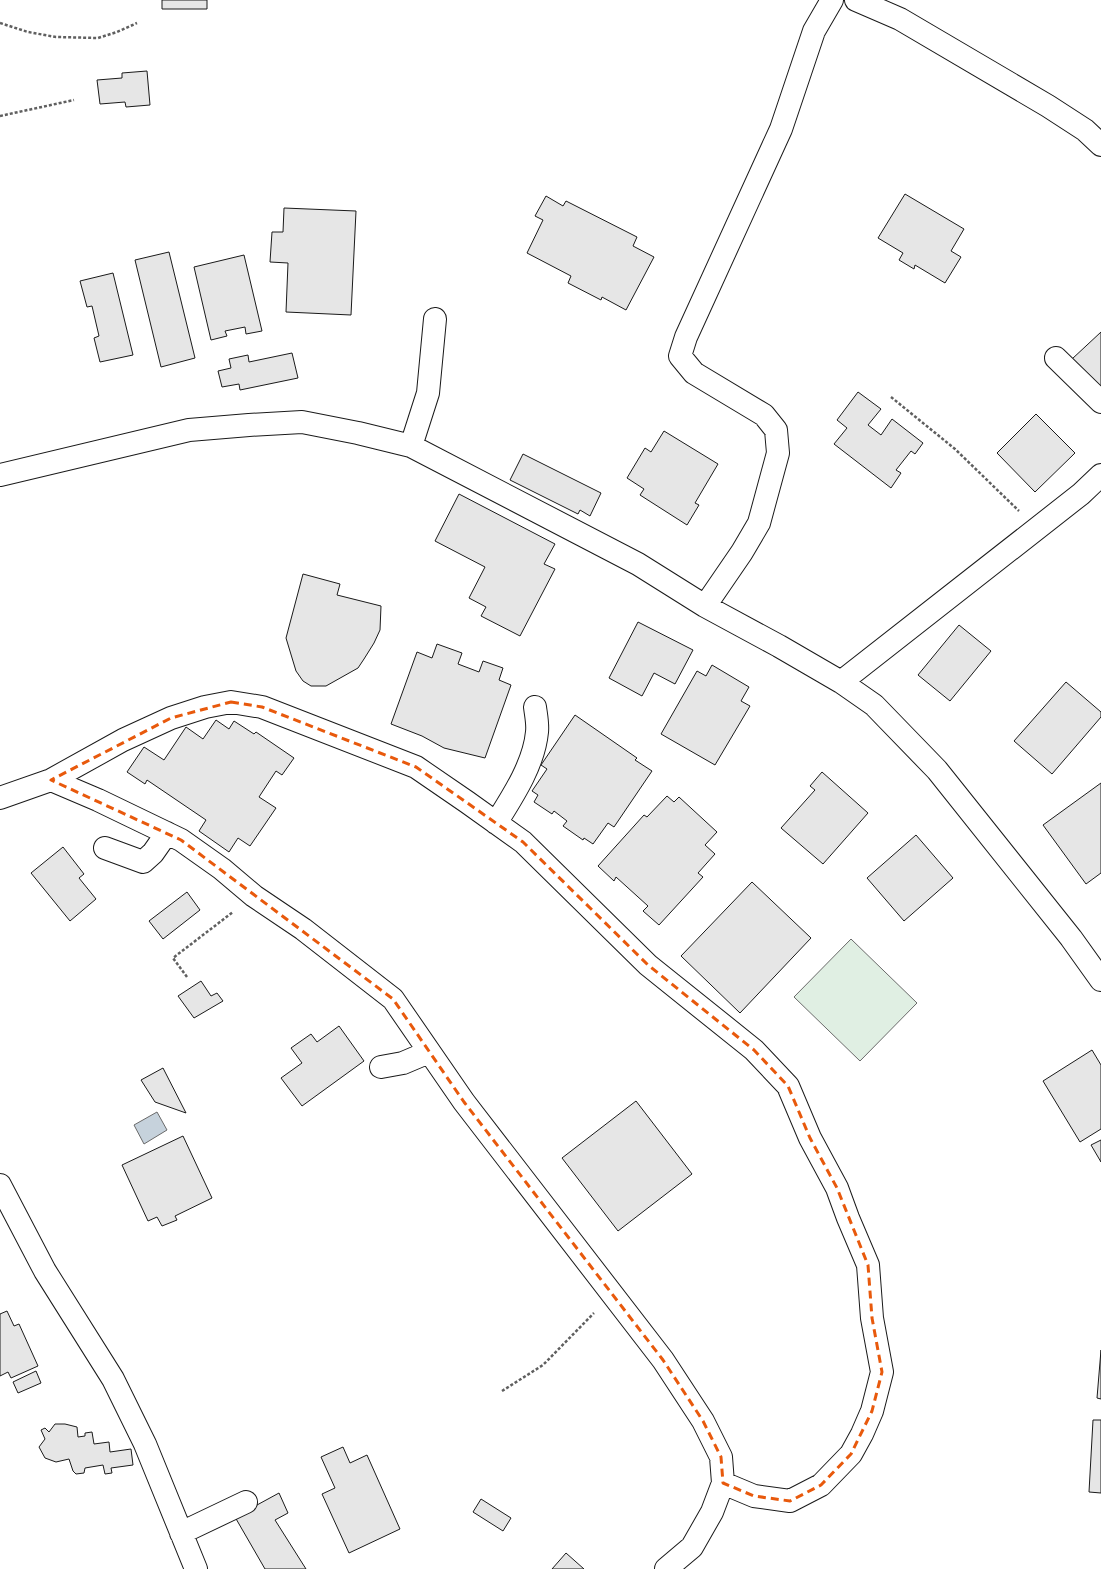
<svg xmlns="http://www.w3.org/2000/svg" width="1101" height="1569" viewBox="0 0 1101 1569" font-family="Literata,serif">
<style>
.green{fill:#e0efe3;stroke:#6a6a6a}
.water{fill:#c6d2dc;stroke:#6a6a6a}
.building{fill:#e6e6e6;stroke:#1a1a1a}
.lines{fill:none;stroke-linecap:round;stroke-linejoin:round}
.minor-casing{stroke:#1a1a1a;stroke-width:24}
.path{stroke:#5f5f5f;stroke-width:2.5;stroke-dasharray:3 2;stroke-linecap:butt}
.minor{stroke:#fff;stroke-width:22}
.marked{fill:none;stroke:#e8590c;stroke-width:3;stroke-dasharray:8 5;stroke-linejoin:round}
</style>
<rect width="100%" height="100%" fill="#fff"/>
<path class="green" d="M851 939 917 1003 860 1061 794 997Z"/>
<path class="water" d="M157 1112 167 1130 144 1144 134 1125Z"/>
<path class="building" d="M162 0H207V9H162Z
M147 71 150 105 126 107 125 102 100 104 97 80 122 78V73Z
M905 194 964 229 951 251 961 257 945 283 915 265 914 269 899 260 903 253 878 238Z
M546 196 563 206 566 201 637 237 633 246 654 257 626 310 602 297 601 300 568 283 571 276 527 253 543 220 535 216Z
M284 208 356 211 351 315 286 312 288 263 270 262 272 232H283Z
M169 252 195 358 161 367 135 260Z
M244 255 262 331 246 334 245 327 225 331 227 336 211 340 194 267Z
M113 273 133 355 100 362 94 338 99 336 92 306 87 307 80 281Z
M1101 332V391L1072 359Z
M292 353 298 378 240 390 239 384 222 387 218 371 231 368 229 359 248 355 249 362Z
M858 392 881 409 868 425 881 435 892 419 923 443 915 454 911 451 896 470 901 473 891 488 834 444 847 428 837 420Z
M1036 414 1075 453 1035 492 997 453Z
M664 431 718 464 695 503 699 505 687 525 640 495 644 489 627 478 645 448 651 452Z
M523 454 601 493 590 516 580 510 578 514 510 480Z
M459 494 555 544 544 564 555 569 520 636 481 616 486 607 469 598 485 567 435 541Z
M303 574 340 584 337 595 381 606 380 630 374 643 364 659 358 668 326 686H311L303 681 296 671 286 638Z
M638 622 693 650 675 684 654 673 642 696 609 678Z
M959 625 991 651 950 701 918 675Z
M437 644 462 653 458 664 479 672 483 661 503 668 499 680 511 685 485 758 444 748 422 736 391 724 417 652 432 658Z
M712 665 749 687 741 701 750 706 715 765 661 734 697 671 706 676Z
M1066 682 1101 712V717L1052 774 1014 741Z
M575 715 637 758 635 760 652 771 614 827 608 823 593 844 584 838 583 840 563 826 567 821 554 811 552 814 534 802 538 795 532 791 547 769 541 765Z
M216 720 229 729 234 721 254 734 256 732 294 758 282 775 276 771 259 797 276 808 250 846 238 838 229 852 199 831 206 820 147 780 145 784 127 772 144 747 164 760 186 727 203 739Z
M822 772 868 813 823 864 781 828 815 790 810 786Z
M1101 783V873L1086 884 1043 825Z
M667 796 674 802 679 797 717 832 705 845 715 854 698 873 703 877 659 925 643 911 648 906 616 877 614 881 598 866 644 815 647 817Z
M916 835 953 878 904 921 867 878Z
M63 847 84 874 79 878 96 899 70 921 31 873Z
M752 882 811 938 740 1013 681 956Z
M187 892 200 910 163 939 149 921Z
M201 981 211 996 217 993 223 1001 194 1018 178 996Z
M339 1026 364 1061 302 1106 281 1078 302 1063 291 1048 311 1034 317 1042Z
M1092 1050 1101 1065V1129L1080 1142 1043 1081Z
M163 1068 186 1113 155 1102 141 1080Z
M636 1101 692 1174 618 1231 562 1158Z
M183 1136 212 1198 175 1216 177 1220 162 1226 157 1217 148 1221 122 1165Z
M1101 1140V1162L1091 1145Z
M7 1311 14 1326 19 1324 38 1366 11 1378 8 1372 0 1376V1314Z
M1101 1350V1399L1097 1398Z
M36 1371 41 1383 18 1393 13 1382Z
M1093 1420H1101V1493L1089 1492Z
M55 1424H65L77 1427 78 1437 85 1436V1433L92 1432 94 1444 109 1442 110 1452 131 1449 133 1465 111 1468 112 1473 105 1474 103 1465 85 1468 84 1473 76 1474 73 1471 69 1459 56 1462 45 1458 39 1447 45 1439 41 1430 45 1428 49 1432Z
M343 1447 350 1463 367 1455 400 1529 349 1553 322 1494 335 1488 321 1457Z
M279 1493 288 1513 275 1520 306 1569H265L235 1517Z
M481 1499 511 1518 503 1531 473 1512Z
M566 1553 584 1569H552Z"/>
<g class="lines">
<defs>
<path id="minor" d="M856 0 900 19 1048 106 1085 130 1101 145
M1056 358 1101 402
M411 446 428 393 435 319
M0 475 189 430 249 425 302 422 358 433 411 446 638 564 705 606 779 646 841 682 874 705 937 770 1071 938 1101 980
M705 606 742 552 759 523 778 453 776 430 764 415 694 373 680 356 686 337 781 129 814 31 832 0
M841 682 1081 494 1101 475
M51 780 123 740 171 718 205 707 231 702 262 707 416 767 467 802 523 842 648 965 754 1050 788 1086 810 1138 837 1188 848 1218 868 1265 872 1318 882 1372 872 1411 862 1434 851 1454 821 1485 790 1501 754 1496 723 1483
M0 798 51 780 98 800 181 840 222 869 254 896 303 929 393 999 464 1102 663 1360 703 1421 721 1457 723 1483 712 1512 692 1547 666 1569
M496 823C513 796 534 764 537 732 538 724 536 715 535 707
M105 848 143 862 153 853 167 833
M381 1067 403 1063 429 1052
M0 1185 45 1271 113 1379 145 1444 196 1569
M181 1533 246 1502"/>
</defs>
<use href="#minor" class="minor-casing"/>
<path class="path" d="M0 23 28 32 56 37 98 38 117 32 137 23
M0 116 74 100
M891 397 955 449 1019 511
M187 977 173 958 233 912
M502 1391 543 1365 594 1313"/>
<use href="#minor" class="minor"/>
</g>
<path class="marked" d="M231 702 262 707 416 767 523 842 648 965 754 1050 788 1086 810 1138 837 1188 868 1265 872 1318 882 1372 872 1411 851 1454 821 1485 790 1501 754 1496 723 1483 721 1457 703 1421 663 1360 464 1102 393 999 181 840 51 780 171 718Z"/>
</svg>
